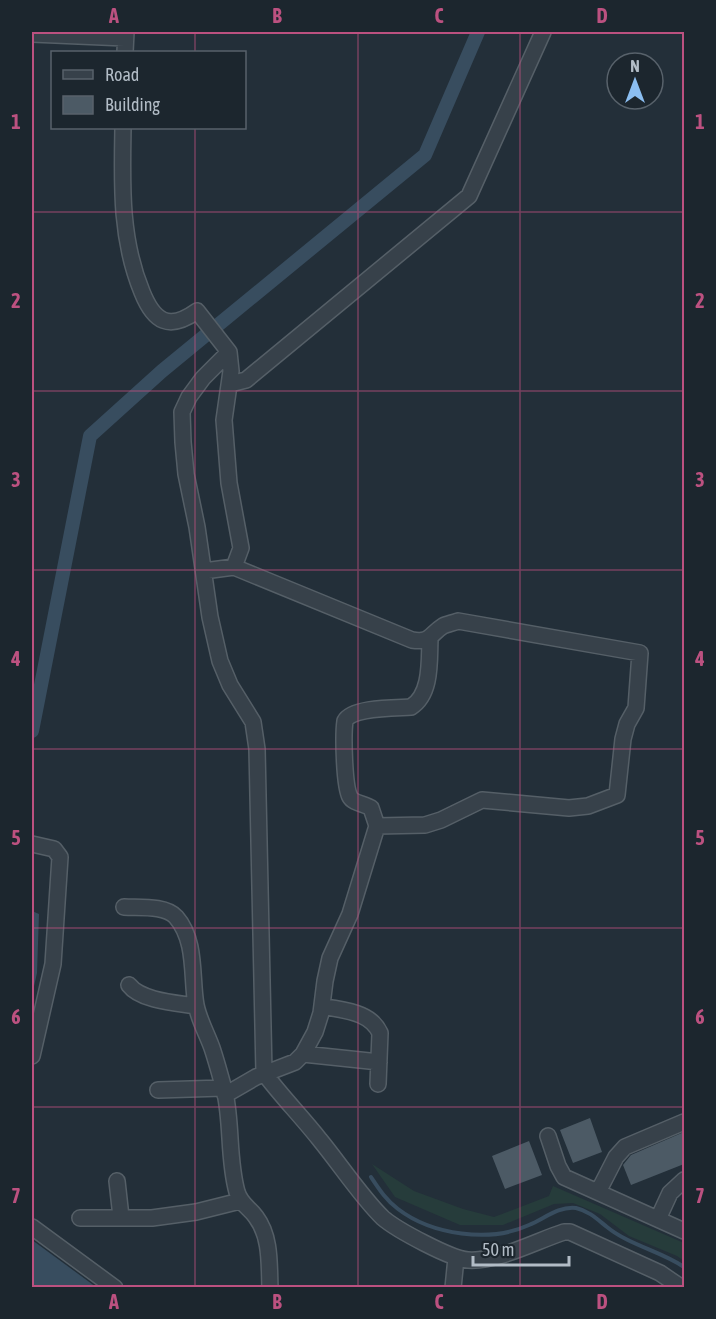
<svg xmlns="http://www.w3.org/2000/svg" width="716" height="1319" viewBox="0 0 716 1319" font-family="'Asap Condensed',sans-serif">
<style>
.green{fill:#263c3b}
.water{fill:#384d5f}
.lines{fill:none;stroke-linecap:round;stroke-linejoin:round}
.stream{stroke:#384d5f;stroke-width:4}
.canal{stroke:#384d5f;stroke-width:14}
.building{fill:#4c5a65}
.minor-casing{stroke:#555f67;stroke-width:18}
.minor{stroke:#37414a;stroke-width:15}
.grid{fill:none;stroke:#bc5180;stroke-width:1.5;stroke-opacity:0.55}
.neatline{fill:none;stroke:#bc5180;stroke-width:2}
.grid-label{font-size:20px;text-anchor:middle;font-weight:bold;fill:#bc5180}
</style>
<rect width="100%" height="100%" fill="#232f39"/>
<path class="green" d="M372 1164 414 1191 463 1209 494 1217 549 1196 553 1186 684 1243V1261L677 1256 629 1236 600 1214 573 1203 554 1204 503 1225H460L395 1197Z"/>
<path class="water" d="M32 911 39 914 37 973 32 995Z
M32 1240 96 1287H32Z"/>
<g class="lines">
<path class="stream" d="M371 1177C379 1189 386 1200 398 1209 432 1235 490 1243 529 1225 544 1219 558 1206 576 1208 589 1211 597 1219 607 1227 629 1245 660 1251 684 1267"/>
<path class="canal" d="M32 731 90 436 162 371 425 155 478 32"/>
</g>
<path class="building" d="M590 1118 602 1152 573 1163 560 1130Z
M684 1132V1164L631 1185 623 1165 631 1155Z
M529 1141 542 1175 505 1189 492 1156Z"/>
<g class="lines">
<defs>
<path id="minor" d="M32 34 125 38
M125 52 126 32
M123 128C122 184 120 239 142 292 154 322 169 331 197 311L229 352 231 371 224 420 229 483 241 548 234 567
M229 352 203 378 189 397 182 412 183 442 186 474 197 527 210 617 220 661 230 685 253 722 257 749 264 1073C282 1097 302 1117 320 1140 339 1163 362 1198 383 1218 397 1230 451 1259 468 1260 498 1262 536 1241 564 1232H570L660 1273 682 1288
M230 384 246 380 469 196 543 32
M204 571 234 567 412 640C431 643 429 635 443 626 447 624 453 623 458 621L640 653 636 708 627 724 623 739 617 795 588 806 569 808 482 800 441 820 425 825 377 826
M32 844 54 849 60 857 53 964 32 1056
M124 907C139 908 165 905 176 917 197 941 191 978 196 1005 199 1020 207 1034 212 1048 217 1063 221 1078 225 1093 232 1125 228 1160 237 1192 241 1205 249 1207 256 1217 271 1237 269 1264 270 1288
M129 985C141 1001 177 1003 196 1006
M322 1006C344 1011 370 1011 380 1033L378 1084
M303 1054 379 1062
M158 1090 223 1088
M225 1095 256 1077 295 1062 303 1054 315 1032 321 1013 325 981 330 958 350 914 377 826 371 808C365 804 353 803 350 797 344 786 343 735 345 721 352 707 396 708 411 707 432 694 429 660 430 639
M548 1136 558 1166 564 1177 684 1231
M117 1181 121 1217
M598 1192 616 1157 625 1147 684 1122
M80 1218H152L196 1212 240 1201
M658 1219 670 1193 684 1180
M32 1227 115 1288
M453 1288 456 1258"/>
</defs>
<use href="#minor" class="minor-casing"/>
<use href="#minor" class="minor"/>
</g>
<path class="grid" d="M195 32V52M358 32V1288M520 32V1288M195 128V1288M32 212H684M32 391H684M32 570H684M32 749H684M32 928H684M32 1107H684"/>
<rect width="716" height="1319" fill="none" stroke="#1c262e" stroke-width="66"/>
<rect x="51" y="51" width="195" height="78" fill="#1c262e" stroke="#58626b" stroke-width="1.5"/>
<rect x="63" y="70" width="30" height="9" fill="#37414a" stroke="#58626b" stroke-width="1.5"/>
<text x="105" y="81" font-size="18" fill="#b2bcc6">Road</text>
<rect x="63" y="96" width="30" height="18" fill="#4c5a65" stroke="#58626b" stroke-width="1.5"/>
<text x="105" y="111" font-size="18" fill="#b2bcc6">Building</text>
<g transform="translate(635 81)"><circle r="28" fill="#1c262e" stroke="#58626b" stroke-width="1.5"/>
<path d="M0-4.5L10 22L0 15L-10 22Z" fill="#8bbef1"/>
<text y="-9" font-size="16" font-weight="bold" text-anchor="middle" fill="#b2bcc6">N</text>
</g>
<path d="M473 1256v9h96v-9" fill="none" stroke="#b2bcc6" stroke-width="3"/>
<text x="482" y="1256" font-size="18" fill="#b2bcc6" stroke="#1c262e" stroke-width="4.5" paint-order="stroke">50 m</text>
<rect x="33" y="33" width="650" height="1253" class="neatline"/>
<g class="grid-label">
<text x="114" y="23">A</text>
<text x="277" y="23">B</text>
<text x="439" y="23">C</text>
<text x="602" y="23">D</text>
<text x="16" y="129">1</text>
<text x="700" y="129">1</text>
<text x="16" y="308">2</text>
<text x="700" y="308">2</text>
<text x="16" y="487">3</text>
<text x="700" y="487">3</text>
<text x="16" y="666">4</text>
<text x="700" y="666">4</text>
<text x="16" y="845">5</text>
<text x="700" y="845">5</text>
<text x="16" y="1024">6</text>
<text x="700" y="1024">6</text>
<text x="16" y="1203">7</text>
<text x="700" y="1203">7</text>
<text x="114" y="1309">A</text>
<text x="277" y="1309">B</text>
<text x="439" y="1309">C</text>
<text x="602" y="1309">D</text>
</g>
</svg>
